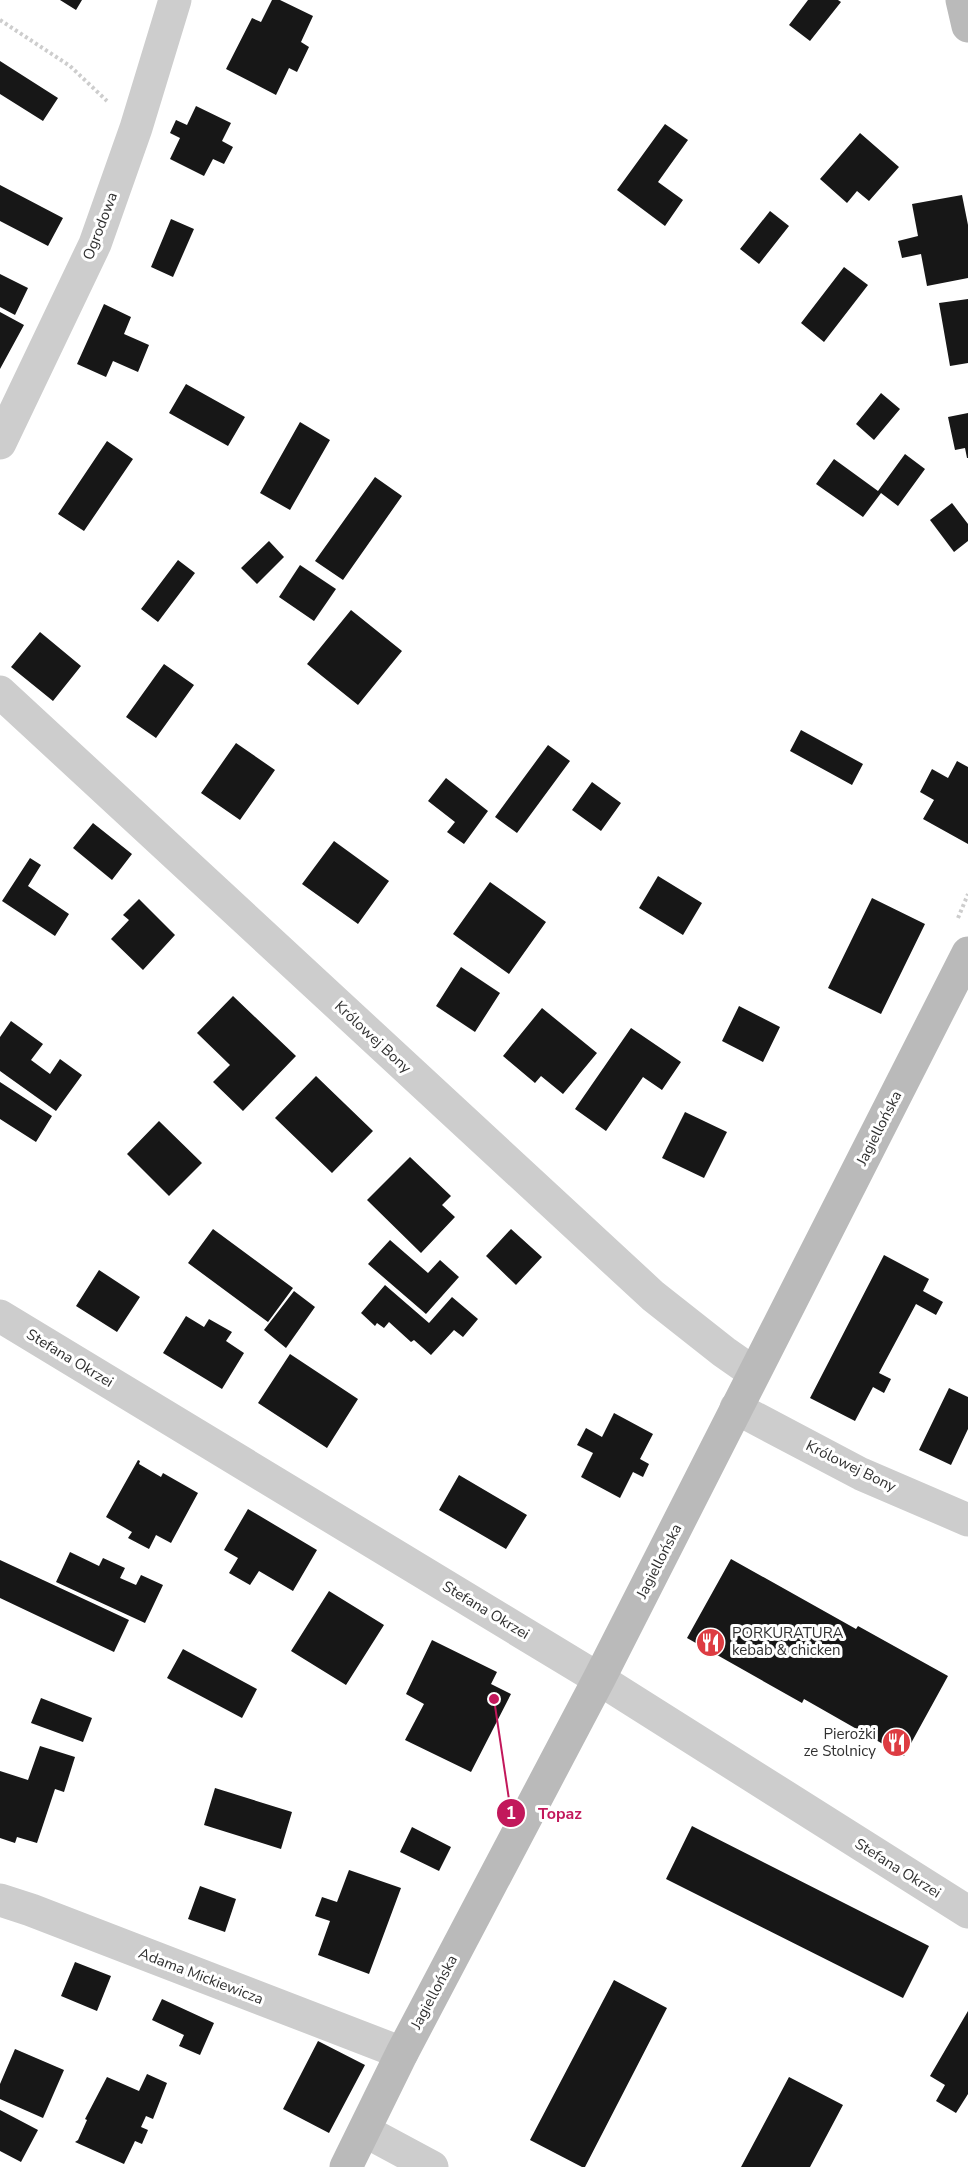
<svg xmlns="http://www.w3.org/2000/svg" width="968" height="2167" viewBox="0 0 968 2167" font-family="'Nunito Sans',sans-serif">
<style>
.building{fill:#171717}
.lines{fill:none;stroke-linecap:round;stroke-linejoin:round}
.path{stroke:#cdcdcd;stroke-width:4;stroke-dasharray:3 3;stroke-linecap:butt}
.street{stroke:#cdcdcd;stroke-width:33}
.secondary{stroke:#bababa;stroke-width:33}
.labels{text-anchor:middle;stroke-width:6;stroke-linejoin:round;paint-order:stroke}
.street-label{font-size:15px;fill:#303030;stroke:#fff}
.poi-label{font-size:15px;fill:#303030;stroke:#fff;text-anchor:start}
.leader{fill:none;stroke:#c2185b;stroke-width:2}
.callout-dot{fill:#c2185b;stroke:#fff;stroke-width:2}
.mark-label{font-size:18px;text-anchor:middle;font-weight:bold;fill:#fff}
.callout-label{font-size:16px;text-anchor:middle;font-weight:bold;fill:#c2185b;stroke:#fff;stroke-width:6;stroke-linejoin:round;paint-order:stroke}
</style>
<rect width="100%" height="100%" fill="#fff"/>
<path class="building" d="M60 0H82L76 10Z
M272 0H280L313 16 301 42 309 47 297 72 289 68 276 95 226 69 252 18 261 22Z
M808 0H838L841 2 810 41 789 25Z
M0 61 58 98 43 121 0 94Z
M196 106 231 123 222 141 233 147 224 164 213 159 204 176 170 159 180 138 170 133 176 120 187 125Z
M665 124 688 140 658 182 683 200 665 226 617 190Z
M860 133 899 167 869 201 857 191 847 203 820 179Z
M0 185 63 218 48 246 0 221Z
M962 195 968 225V278L927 286 921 254 902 258 898 241 918 236 912 204Z
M770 211 789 226 759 264 740 249Z
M171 219 194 229 173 277 151 267Z
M844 267 868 285 824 342 801 323Z
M0 274 28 288 15 315 0 307Z
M968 299V363L950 366 939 303Z
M104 304 131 317 124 334 149 345 138 372 113 361 106 377 77 364Z
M0 312 24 325 0 369Z
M186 384 245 417 228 446 169 413Z
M881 393 900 409 874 440 856 424Z
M968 413V458H967L965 448 955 450 948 417Z
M300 422 330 440 290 510 260 493Z
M107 441 133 459 84 531 58 514Z
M905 454 925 469 898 506 881 493 863 517 816 484 834 459 878 491Z
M375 477 402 496 343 580 315 561Z
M952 503 968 524V541L954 552 930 520Z
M269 541 284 557 257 584 241 568Z
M178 560 195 573 158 622 141 609Z
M300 565 336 589 314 621 279 597Z
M351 610 402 651 358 705 307 664Z
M40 632 81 666 53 701 11 667Z
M164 664 194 685 156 738 126 717Z
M801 730 863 764 852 785 790 751Z
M236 743 275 770 240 820 201 793Z
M548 745 570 761 517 833 495 817Z
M957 761 968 767V844L923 819 934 800 920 792 932 769 948 778Z
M446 778 488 811 464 844 447 832 455 822 428 801Z
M592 782 621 803 601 831 572 810Z
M93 823 132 854 112 880 73 848Z
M334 841 389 881 358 924 302 884Z
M30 858 41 865 28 886 69 914 55 936 2 901Z
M658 876 702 903 683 935 639 908Z
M490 882 546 922 509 974 453 934Z
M872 898 925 924 881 1014 828 988Z
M139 899 175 935 143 970 111 939 129 920 123 915Z
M461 967 500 993 475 1032 436 1006Z
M233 996 296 1056 243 1111 213 1082 230 1065 197 1033Z
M739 1006 780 1027 763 1062 722 1041Z
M542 1008 597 1053 563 1094 541 1076 535 1083 503 1056Z
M11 1021 43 1044 31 1060 50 1074 60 1059 82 1075 56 1111 0 1071V1037Z
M631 1028 681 1062 662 1090 643 1077 606 1131 575 1109Z
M316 1076 373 1131 332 1173 275 1118Z
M0 1082 52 1116 36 1142 0 1119Z
M685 1112 727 1132 704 1178 662 1158Z
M159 1121 202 1163 169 1196 127 1154Z
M410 1157 451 1196 442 1205 455 1217 421 1253 367 1200Z
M213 1229 293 1288 268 1322 188 1263Z
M511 1229 542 1257 516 1285 486 1256Z
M390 1240 428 1273 440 1260 459 1277 426 1314 368 1264Z
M884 1255 929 1279 923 1291 943 1302 936 1315 916 1304 879 1373 891 1379 884 1393 873 1387 855 1421 810 1398Z
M99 1270 140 1297 117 1332 76 1306Z
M385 1285 429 1323 452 1297 478 1319 463 1337 454 1330 431 1355 414 1340 411 1342 389 1322 384 1328 377 1323 375 1326 361 1313Z
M294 1291 315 1307 286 1348 264 1330Z
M186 1316 204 1327 209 1319 232 1332 226 1341 244 1353 222 1389 163 1353Z
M290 1354 358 1399 327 1448 258 1403Z
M949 1388 968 1397V1429L951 1465 919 1450Z
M614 1413 653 1434 640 1459 649 1464 643 1477 633 1472 620 1498 581 1477 593 1453 577 1445 586 1428 602 1437Z
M138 1460 140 1461 139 1464 161 1477 163 1473 198 1493 171 1543 156 1535 149 1549 128 1538 132 1532 106 1517Z
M459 1475 527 1515 506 1549 439 1510Z
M248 1509 317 1550 293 1591 259 1571 250 1585 229 1573 238 1558 224 1550Z
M70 1552 99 1566 103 1558 125 1568 120 1578 136 1585 141 1575 163 1585 145 1623 56 1582Z
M731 1559 856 1629 858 1626 948 1676 904 1756 804 1699 802 1703 687 1638Z
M0 1560 129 1620 114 1652 0 1598Z
M329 1591 384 1625 346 1685 291 1651Z
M432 1640 497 1672 491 1684 511 1694 471 1772 405 1740 424 1704 406 1694Z
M183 1649 257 1689 242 1718 167 1678Z
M41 1698 92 1718 83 1742 31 1723Z
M40 1746 75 1757 64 1792 55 1789 37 1843 17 1837 15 1843 0 1838V1771L28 1780Z
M215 1788 292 1812 281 1849 204 1825Z
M692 1826 929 1946 903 1998 666 1879Z
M412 1827 451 1847 439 1871 400 1852Z
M349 1870 401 1888 369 1974 318 1955 330 1921 315 1916 322 1897 337 1902Z
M200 1886 236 1899 225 1932 188 1919Z
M75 1962 111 1976 97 2011 61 1996Z
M614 1980 667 2008 585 2167H582L530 2140Z
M162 1999 214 2023 200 2055 179 2046 184 2035 152 2020Z
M968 2011V2094L956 2113 936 2101 945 2085 930 2076Z
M318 2041 365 2065 329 2133 283 2109Z
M15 2049 64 2070 43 2118 0 2099V2084Z
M147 2074 167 2083 153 2119 146 2116 141 2127 148 2130 142 2144 135 2141 124 2164 75 2142 78 2140 87 2120 85 2119 107 2077 139 2091Z
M789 2077 843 2105 810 2167H741Z
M0 2110 38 2130 21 2162 0 2151Z"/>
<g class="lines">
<path class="path" d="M0 20 70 66 107 101
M958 918 968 894"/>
<path class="street" d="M0 443 95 244 136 128 175 0
M0 692 653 1296 724 1352 754 1373
M0 1316 599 1679 968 1912
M736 1408 861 1474 968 1520
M0 1900 31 1910 402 2053
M365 2131 432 2167"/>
<path class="secondary" d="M962 0 968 26
M346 2167 402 2053 599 1679 968 953"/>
</g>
<defs>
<symbol id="restaurant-disc" viewBox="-11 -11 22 22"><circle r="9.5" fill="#dd3c42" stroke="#fff"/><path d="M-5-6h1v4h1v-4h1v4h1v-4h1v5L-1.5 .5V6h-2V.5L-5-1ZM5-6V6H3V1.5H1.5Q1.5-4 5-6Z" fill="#fff"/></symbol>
</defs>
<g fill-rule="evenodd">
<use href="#restaurant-disc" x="694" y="1626" width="33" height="33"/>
<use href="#restaurant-disc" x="880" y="1726" width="33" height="33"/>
</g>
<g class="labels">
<g class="street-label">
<text transform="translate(100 226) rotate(-69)" y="5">Ogrodowa</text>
<text transform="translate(373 1037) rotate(43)" y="5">Królowej Bony</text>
<text transform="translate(879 1128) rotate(-63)" y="5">Jagiellońska</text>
<text transform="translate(70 1358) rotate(31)" y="5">Stefana Okrzei</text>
<text transform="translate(851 1466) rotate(26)" y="5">Królowej Bony</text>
<text transform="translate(659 1561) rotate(-63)" y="5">Jagiellońska</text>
<text transform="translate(486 1610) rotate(31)" y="5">Stefana Okrzei</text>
<text transform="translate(898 1868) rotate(32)" y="5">Stefana Okrzei</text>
<text transform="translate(201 1976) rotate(21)" y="5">Adama Mickiewicza</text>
<text transform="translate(434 1992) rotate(-62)" y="5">Jagiellońska</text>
</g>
<g class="poi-label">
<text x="732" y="1638">PORKURATURA<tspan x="732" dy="17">kebab &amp; chicken</tspan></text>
<text x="876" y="1739" text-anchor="end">Pierożki<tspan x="876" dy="17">ze Stolnicy</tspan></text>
</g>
</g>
<path class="leader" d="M494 1699L511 1813"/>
<g class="callout-dot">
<circle cx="494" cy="1699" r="6"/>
<circle cx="511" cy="1813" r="15"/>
</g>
<g class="mark-label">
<text x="511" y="1819">1</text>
</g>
<g class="callout-label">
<text x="560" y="1819">Topaz</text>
</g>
</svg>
